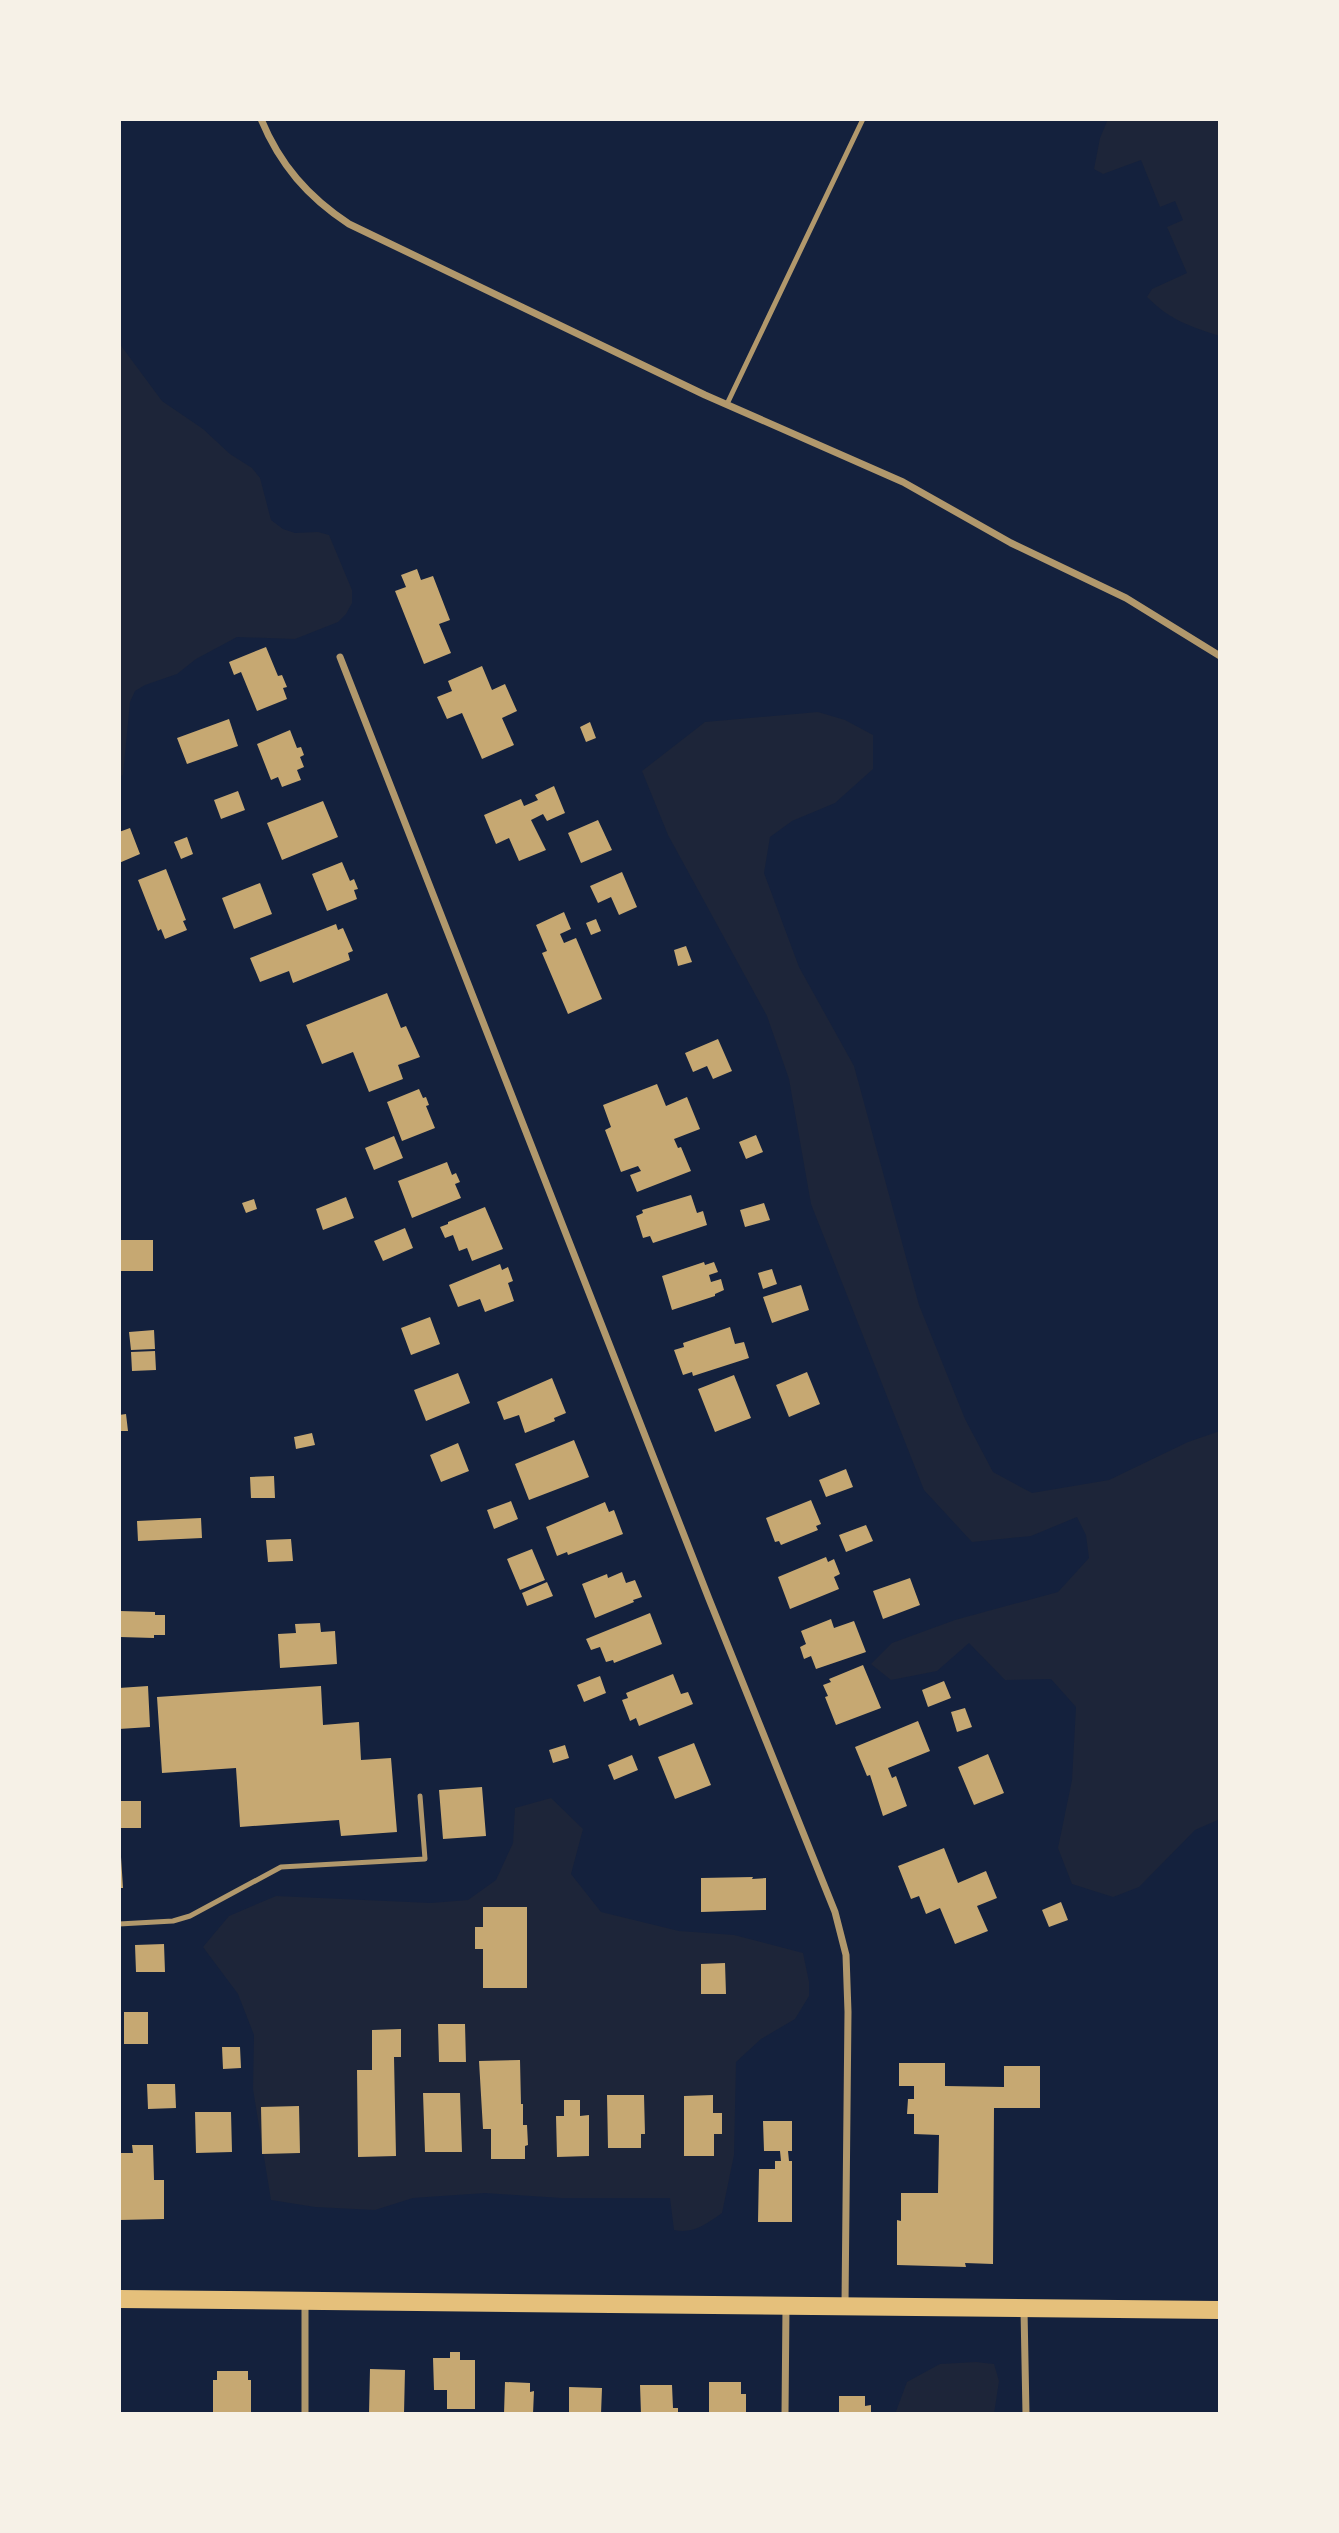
<svg xmlns="http://www.w3.org/2000/svg" width="1339" height="2533" viewBox="0 0 1339 2533" font-family="'Crimson Pro',serif">
<style>
.green{fill:#1d2539}
.building{fill:#c6a872}
.lines{fill:none;stroke-linecap:round;stroke-linejoin:round}
.service{stroke:#b1986c;stroke-width:5}
.minor{stroke:#b1986c;stroke-width:7}
.primary{stroke:#e5c07b;stroke-width:18}
</style>
<rect width="100%" height="100%" fill="#14213d"/>
<path class="green" d="M1108 119H1220V336C1189 326 1170 320 1147 297L1152 289 1187 273 1167 227 1183 220 1175 201 1160 207 1141 160 1103 174 1094 169 1100 138Z
M119 343 162 401 203 429 230 454 252 468 260 478 271 520 283 529 295 533 318 532 329 535 352 590V603L346 614 338 622 295 639 237 637 196 659 177 674 145 685 135 691 130 702 123 775 119 777Z
M818 712 845 720 873 735V769L835 803 792 821 770 837 764 873 799 967 854 1066 919 1305 965 1419 993 1472 1032 1493 1109 1480 1188 1442 1220 1431V1819L1195 1830 1139 1887 1113 1897 1072 1884 1058 1848 1072 1780 1076 1707 1051 1679 1005 1680 969 1643 937 1671 891 1680 871 1664 892 1643 955 1620 1058 1592 1089 1558 1086 1535 1077 1517 1031 1536 972 1542 924 1490 811 1204 789 1079 767 1016 668 835 642 771 705 722Z
M551 1798 583 1829 571 1874 601 1912 679 1931 734 1935 803 1953 809 1982V1996L795 2019 761 2039 736 2062 734 2155 722 2213C706 2224 694 2234 674 2230L670 2198H561L485 2193 413 2198 375 2210 315 2207 271 2200 253 2089 254 2035 238 1994 203 1947 229 1916 276 1896 431 1903 468 1900 496 1880 513 1843 515 1808Z
M976 2362 994 2364 999 2381 994 2414H895L907 2382 940 2364Z"/>
<path class="building" d="M417 569 421 580 433 576 450 620 439 624 451 653 424 664 395 591 406 587 401 575Z
M266 647 278 676 282 675 287 687 283 688 287 699 257 711 241 672 234 675 229 662Z
M482 666 492 690 505 684 517 711 502 718 514 745 482 759 462 713 447 719 437 697 452 691 448 681Z
M229 719 238 746 187 764 177 738Z
M590 722 596 738 586 742 580 727Z
M290 730 297 748 301 747 304 755 300 757 304 767 297 770 301 780 282 787 278 777 271 780 257 744Z
M554 786 565 813 547 821 543 814 531 820 546 850 519 861 509 838 496 844 484 815 521 799 524 806 538 800 535 795Z
M238 791 245 810 221 819 214 800Z
M323 801 338 837 282 860 267 823Z
M598 820 612 850 581 863 568 833Z
M130 828 140 854 119 863V832Z
M187 837 193 854 181 859 174 842Z
M342 862 350 881 354 879 358 889 354 890 357 899 327 911 312 874Z
M166 869 186 920 183 921 187 930 165 939 161 929 158 931 138 880Z
M622 872 637 907 619 915 611 897 598 903 590 886Z
M260 883 272 914 234 929 222 898Z
M564 912 571 929 560 934 564 943 576 938 602 999 568 1014 542 953 547 951 536 925Z
M596 919 601 931 591 935 586 923Z
M336 924 338 930 343 928 353 951 348 953 350 960 293 983 289 971 260 982 250 958Z
M686 946 692 962 678 966 674 950Z
M387 993 401 1028 406 1026 420 1057 398 1065 403 1079 369 1092 353 1052 322 1064 306 1025Z
M718 1039 732 1071 713 1079 707 1066 693 1072 685 1053Z
M657 1084 666 1106 687 1097 700 1129 674 1139 678 1148 681 1147 691 1171 637 1192 630 1175 641 1171 638 1166 621 1172 605 1130 611 1127 603 1105Z
M419 1089 423 1098 426 1097 429 1105 426 1106 435 1128 402 1141 387 1102Z
M756 1135 763 1152 746 1159 739 1142Z
M394 1136 403 1158 374 1170 365 1148Z
M447 1162 452 1175 456 1173 460 1182 455 1184 461 1198 412 1218 398 1181Z
M691 1195 697 1213 703 1211 707 1225 653 1243 650 1236 643 1238 636 1216 643 1213 642 1210Z
M346 1197 354 1218 323 1230 316 1209Z
M254 1199 257 1209 246 1213 242 1203Z
M764 1203 770 1220 745 1227 740 1210Z
M485 1207 503 1249 472 1261 467 1248 459 1251 453 1235 445 1238 440 1227 448 1224V1222Z
M405 1228 413 1248 383 1261 374 1241Z
M120 1240H153V1271H120Z
M704 1262 705 1265 714 1262 718 1272 709 1275 711 1282 721 1279 724 1290 715 1294V1296L672 1310 662 1276Z
M500 1264 502 1270 508 1267 513 1281 508 1283 514 1301 485 1312 480 1299 458 1307 449 1285Z
M772 1269 777 1284 763 1289 758 1273Z
M801 1285 809 1310 772 1323 763 1297Z
M430 1317 440 1344 411 1355 401 1328Z
M730 1327 735 1344 744 1342 749 1358 693 1376 692 1372 683 1375 674 1350 684 1347 683 1343Z
M154 1330 155 1349 131 1350 129 1332Z
M155 1351 156 1370 132 1371 131 1352Z
M807 1372 820 1404 789 1417 776 1385Z
M458 1373 470 1403 426 1421 414 1390Z
M734 1375 751 1418 715 1432 698 1389Z
M552 1378 566 1413 554 1418 555 1421 525 1433 519 1415 504 1420 497 1402Z
M126 1414 128 1431H119V1415Z
M312 1433 315 1445 296 1449 294 1437Z
M574 1440 589 1477 529 1500 515 1464Z
M458 1443 469 1471 441 1482 430 1455Z
M846 1469 853 1487 826 1497 819 1480Z
M274 1476 275 1498H251L250 1477Z
M811 1500 821 1524 816 1526 818 1530 781 1545 779 1541 775 1542 766 1518Z
M511 1501 518 1519 494 1529 487 1510Z
M605 1502 609 1512 614 1510 623 1534 568 1555 567 1552 557 1556 546 1527Z
M201 1518 202 1538 138 1541 137 1521Z
M866 1525 873 1541 846 1552 839 1535Z
M291 1539 293 1561 268 1562 266 1540Z
M532 1549 545 1580 520 1590 507 1559Z
M826 1557 828 1562 834 1559 840 1574 834 1577 839 1589 790 1609 778 1577Z
M622 1572 626 1583 635 1580 642 1597 633 1600 634 1602 595 1618 582 1584 607 1574 608 1578Z
M910 1578 920 1605 883 1619 873 1591Z
M547 1582 553 1596 527 1606 522 1593Z
M120 1611 155 1612V1615H165V1635H154V1638L120 1637Z
M650 1613 662 1644 614 1663 613 1660 606 1662 600 1647 591 1650 586 1639Z
M831 1619 834 1628 854 1621 866 1652 816 1669 811 1656 804 1659 800 1647 806 1644 801 1631Z
M320 1623 321 1632 335 1631 337 1664 280 1668 278 1634 296 1633 295 1624Z
M863 1665 881 1708 836 1725 825 1697 828 1696 823 1685 831 1682 829 1679Z
M673 1674 681 1694 688 1692 693 1704 639 1726 636 1718 630 1721 622 1700 628 1698 626 1693Z
M600 1676 606 1693 584 1702 577 1685Z
M944 1681 951 1698 928 1707 922 1690Z
M148 1686 150 1727 119 1729V1688Z
M321 1686 323 1725 359 1722 361 1760 391 1758 397 1832 341 1836 339 1820 240 1827 236 1768 162 1773 157 1697Z
M965 1708 972 1727 957 1732 951 1712Z
M918 1721 930 1751 888 1768 892 1778 896 1776 907 1806 883 1816 870 1775 867 1776 855 1747Z
M694 1743 711 1785 675 1799 658 1757Z
M565 1745 569 1758 553 1763 549 1750Z
M988 1754 1004 1793 974 1805 958 1767Z
M632 1755 638 1770 614 1780 608 1765Z
M482 1787 486 1836 443 1839 439 1790Z
M119 1801H141V1828H119Z
M944 1848 958 1883 986 1871 997 1898 977 1906 988 1931 955 1944 940 1908 926 1914 919 1896 911 1899 898 1866Z
M119 1857H121L123 1888H119Z
M753 1877 752 1879 766 1878V1910L701 1912V1878Z
M1061 1902 1068 1920 1049 1927 1042 1910Z
M483 1907H527V1988H483V1949H475V1927H483Z
M164 1944 165 1972H136L135 1945Z
M725 1963 726 1994H701V1964Z
M124 2012H148V2044H124Z
M438 2024H465L466 2062H439Z
M401 2029V2057H394L396 2156 358 2157 357 2070H372V2030Z
M222 2047H240L241 2068 223 2069Z
M520 2060 521 2104H523V2125H527L528 2145 525 2146V2159H491V2129H483L479 2061Z
M899 2063H945V2086L1004 2087V2066H1040V2108H994L993 2264 965 2263 966 2267 897 2265V2220L901 2221V2193H938L939 2135 914 2134V2114H907L908 2099H914V2086H899Z
M147 2084H175L176 2108 148 2109Z
M423 2093H460L462 2152H425Z
M607 2095H644L645 2134H641V2148H608Z
M713 2095V2113H722V2134H714V2156H684V2096Z
M564 2100H580V2116L589 2115V2156L557 2157 556 2116H564Z
M299 2106 300 2153 262 2154 261 2107Z
M195 2112H231L232 2152 196 2153Z
M763 2121H792V2151H788L789 2161H792V2222H758L759 2169H775V2161H781L780 2151H764Z
M132 2145H153L154 2180H164V2219L120 2220 119 2153H133Z
M450 2352H460V2360H475V2409H447V2390H434L433 2358H450Z
M370 2369 405 2370 404 2414H369Z
M217 2371H248V2380H251V2414H213V2380H217Z
M505 2382 530 2383V2392L534 2391 533 2414H504Z
M709 2382H741V2394H746V2414H709Z
M640 2385H672L673 2408H678V2414H641Z
M569 2387 602 2388 601 2414H569Z
M839 2396H865V2406L871 2405V2414H839Z"/>
<g class="lines">
<path class="service" d="M727 404 863 119
M119 1924 173 1921 190 1916 281 1867 425 1859 420 1796"/>
<path class="minor" d="M261 119C280 165 308 197 349 224L705 395 903 482 1011 543 1126 598 1220 656
M340 657 709 1599 835 1912 846 1955 848 2012 845 2304
M305 2303V2414
M1024 2310 1026 2414
M785 2414 786 2306"/>
<path class="primary" d="M119 2299 1220 2310"/>
</g>
<rect width="1339" height="2533" fill="none" stroke="#f6f1e7" stroke-width="242"/>
</svg>
